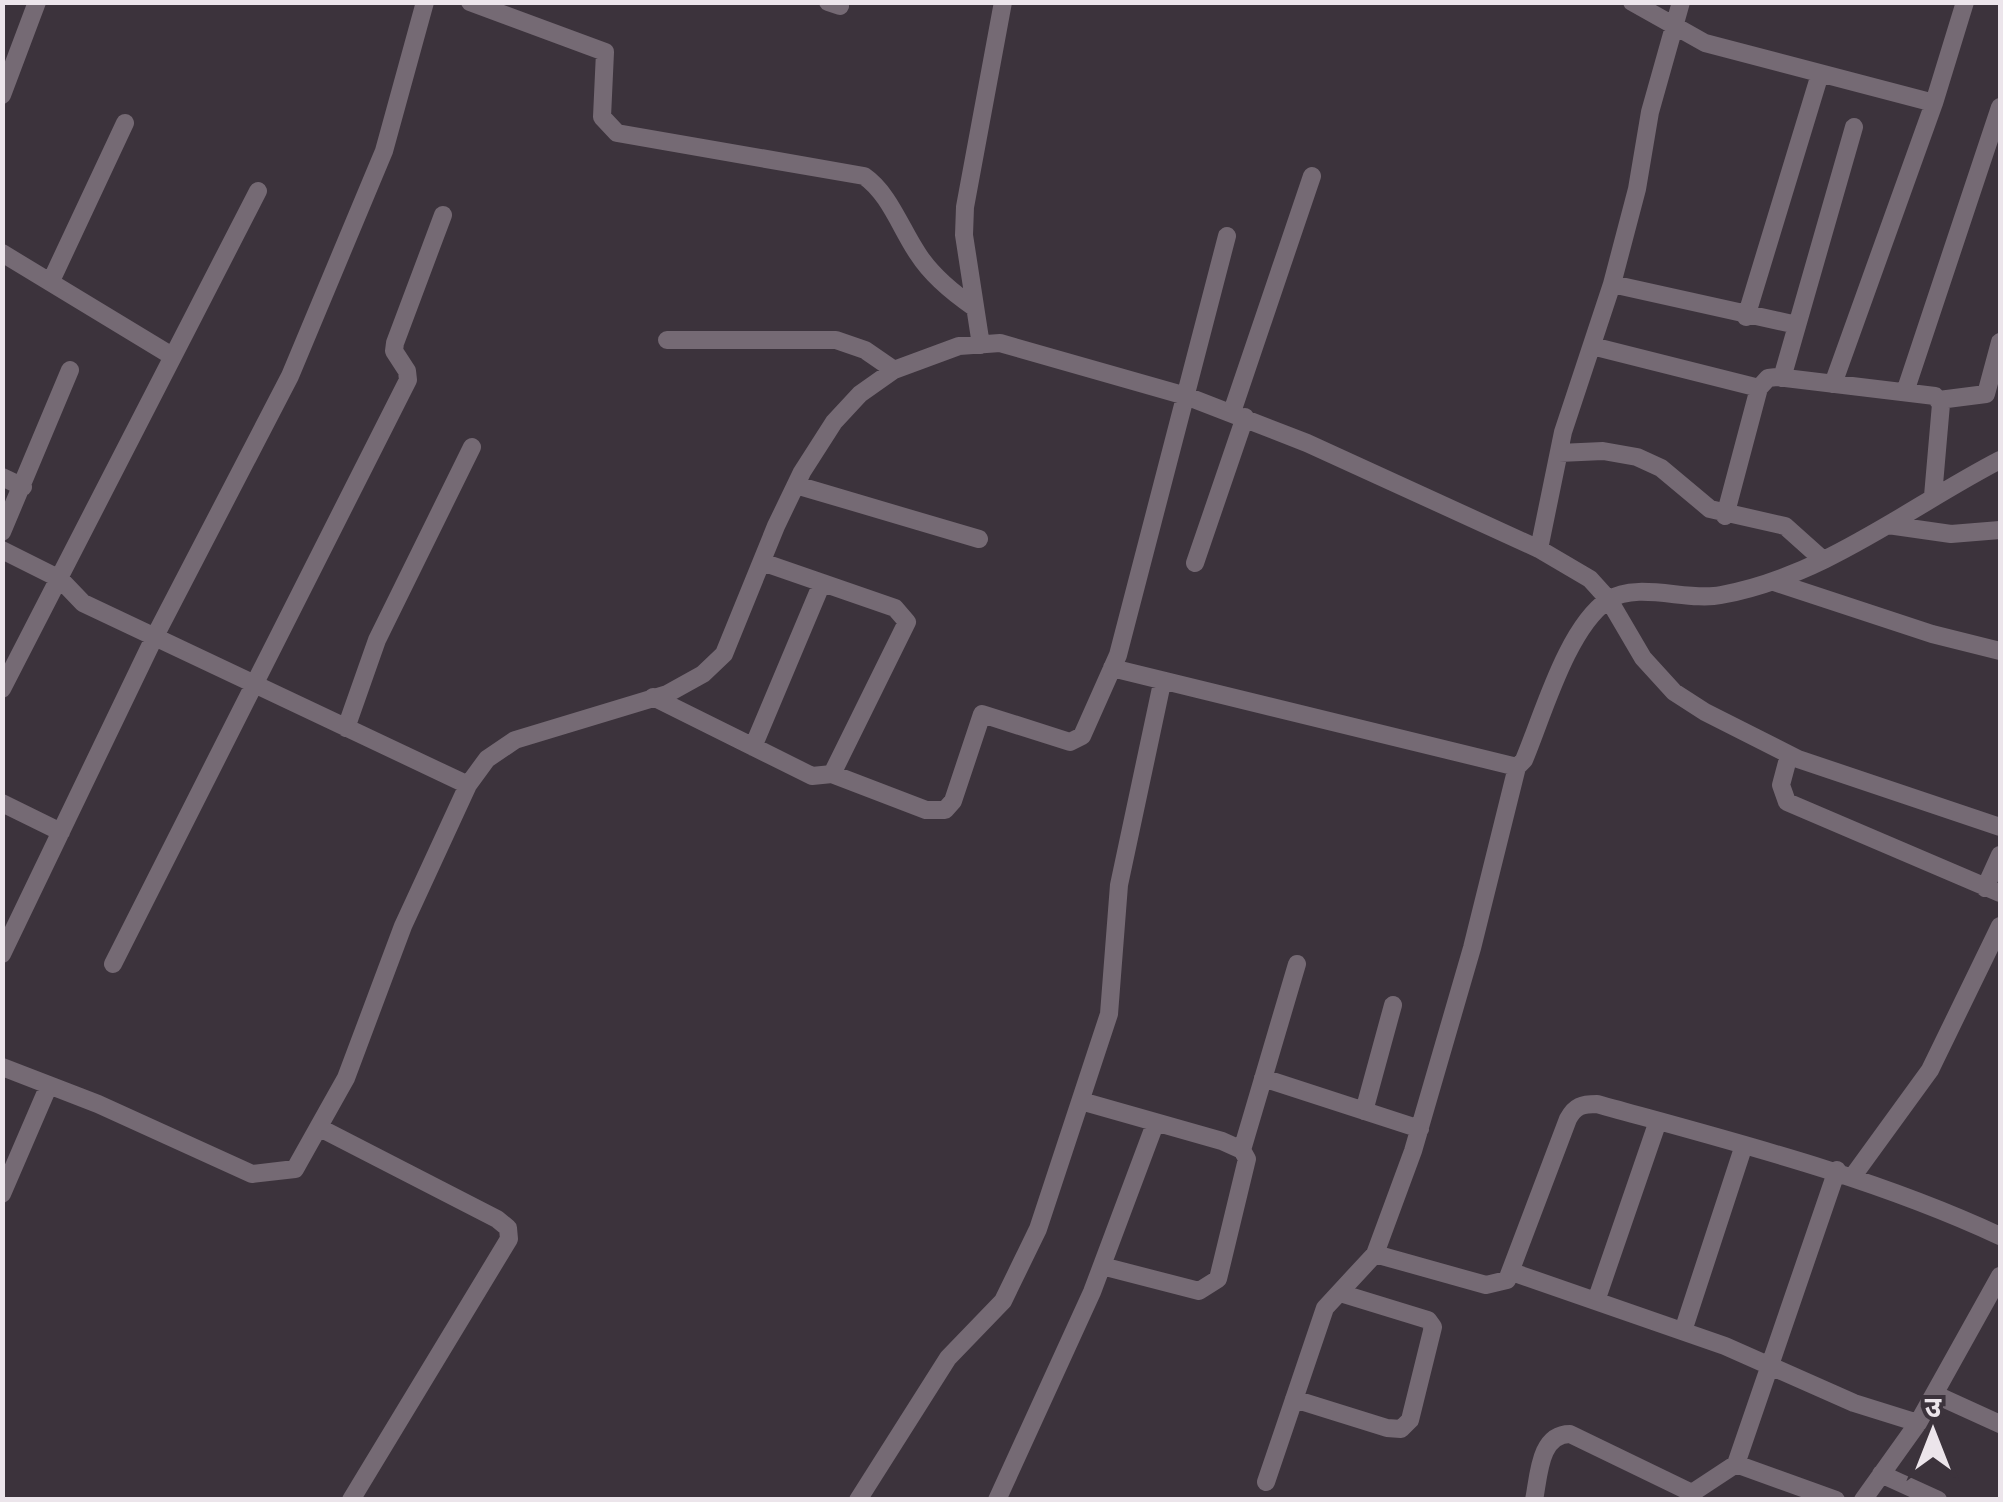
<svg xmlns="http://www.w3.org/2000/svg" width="2003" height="1502" viewBox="0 0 2003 1502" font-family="Overpass,'Noto Sans Devanagari',sans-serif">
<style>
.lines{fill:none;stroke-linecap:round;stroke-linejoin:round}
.minor{stroke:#756a74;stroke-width:18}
</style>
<rect width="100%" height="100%" fill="#3c333c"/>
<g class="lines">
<path class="minor" d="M470 2 605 52 602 117 617 133 864 176C889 193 901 229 918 254 932 276 953 293 975 308
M828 2 840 6
M1632 2 1705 43 1934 103
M2 95 37 2
M2 253 172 356
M51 281 125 123
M1612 284 1797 325
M1746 317 1820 74
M667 340H836L865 350 894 370
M981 345 964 235 965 207 1003 2
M1592 346 1759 388
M1782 378 1854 127
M1833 384 1934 103 1965 2
M1905 392 2000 107
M1939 400 1986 394 2000 342
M1232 412 1312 176
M1559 453 1603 451 1637 457 1661 468 1710 509 1785 526 1823 560
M2 477 23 487
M796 485 979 539
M1725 516 1759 388 1768 378 1777 377 1935 396 1941 404 1933 496
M1888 525 1951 534 2000 530
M2 532 70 370
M1539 549 1563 432 1612 284 1637 189 1650 112 1681 2
M2 550 60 579 83 603 468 785
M1195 563 1245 417
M1774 582 1932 634 2000 651
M1112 668 1517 767 1524 760C1543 715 1567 628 1608 600 1638 581 1688 602 1721 595 1825 576 1909 507 2000 460
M2 689 258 191
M653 697 812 776 832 774 907 622 895 608 762 562
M346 728 377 640 472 447
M753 747 822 583
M1789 755 1781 785 1787 802 2000 893
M832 774 926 810H945L953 801 982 714 1070 742 1082 736 1118 655 1227 236
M2 803 61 832
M1985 888 2000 855
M2 954 154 638 290 376 384 151 425 2
M113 964 408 380 407 371 394 351 395 343 443 215
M2 1067 98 1104 252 1174 295 1169 346 1078 403 926 468 785 487 759 515 740 667 694 703 674 724 654 776 526 802 472 834 422 860 394 894 370 959 346 1000 343 1186 396 1307 443 1539 549 1590 579 1609 600 1643 658 1674 692 1705 712 1798 759 2000 827
M1263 1078 1420 1129
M1081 1101 1222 1141 1242 1150 1247 1159 1218 1279 1199 1291 1102 1266
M1364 1111 1393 1005
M320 1128 497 1219 508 1228 509 1239 351 1500
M1242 1150 1297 964
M1853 1176 1930 1070 2000 926
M2 1194 49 1085
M1375 1254 1486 1285 1507 1280 1568 1119C1575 1106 1582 1104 1597 1104 1734 1142 1871 1176 2000 1236
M1512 1272 1725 1346 1854 1403 1918 1423
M1596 1301 1658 1121
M1683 1331 1744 1145
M1934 1394 2000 1424
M1294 1399 1387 1428 1401 1429 1410 1420 1433 1327 1428 1320 1340 1293
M1736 1464 1837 1170
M1881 1474 1938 1500
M1266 1482 1325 1308 1375 1254 1413 1151 1472 948 1517 767
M858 1500 948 1358 1003 1301 1038 1229 1109 1014 1119 885 1162 683
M997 1500 1092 1292 1155 1124
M1534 1500C1539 1476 1539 1434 1570 1434L1692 1493 1736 1464 1836 1500
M1863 1500 1918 1423 2000 1276"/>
</g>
<rect width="2003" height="1502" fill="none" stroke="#ece5eb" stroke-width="10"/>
<g transform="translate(1933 1432)" stroke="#3c333c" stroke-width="8" paint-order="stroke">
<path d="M0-8L18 38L0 25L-18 38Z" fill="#ece5eb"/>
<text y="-15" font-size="28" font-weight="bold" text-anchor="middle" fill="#ece5eb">उ</text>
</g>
</svg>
